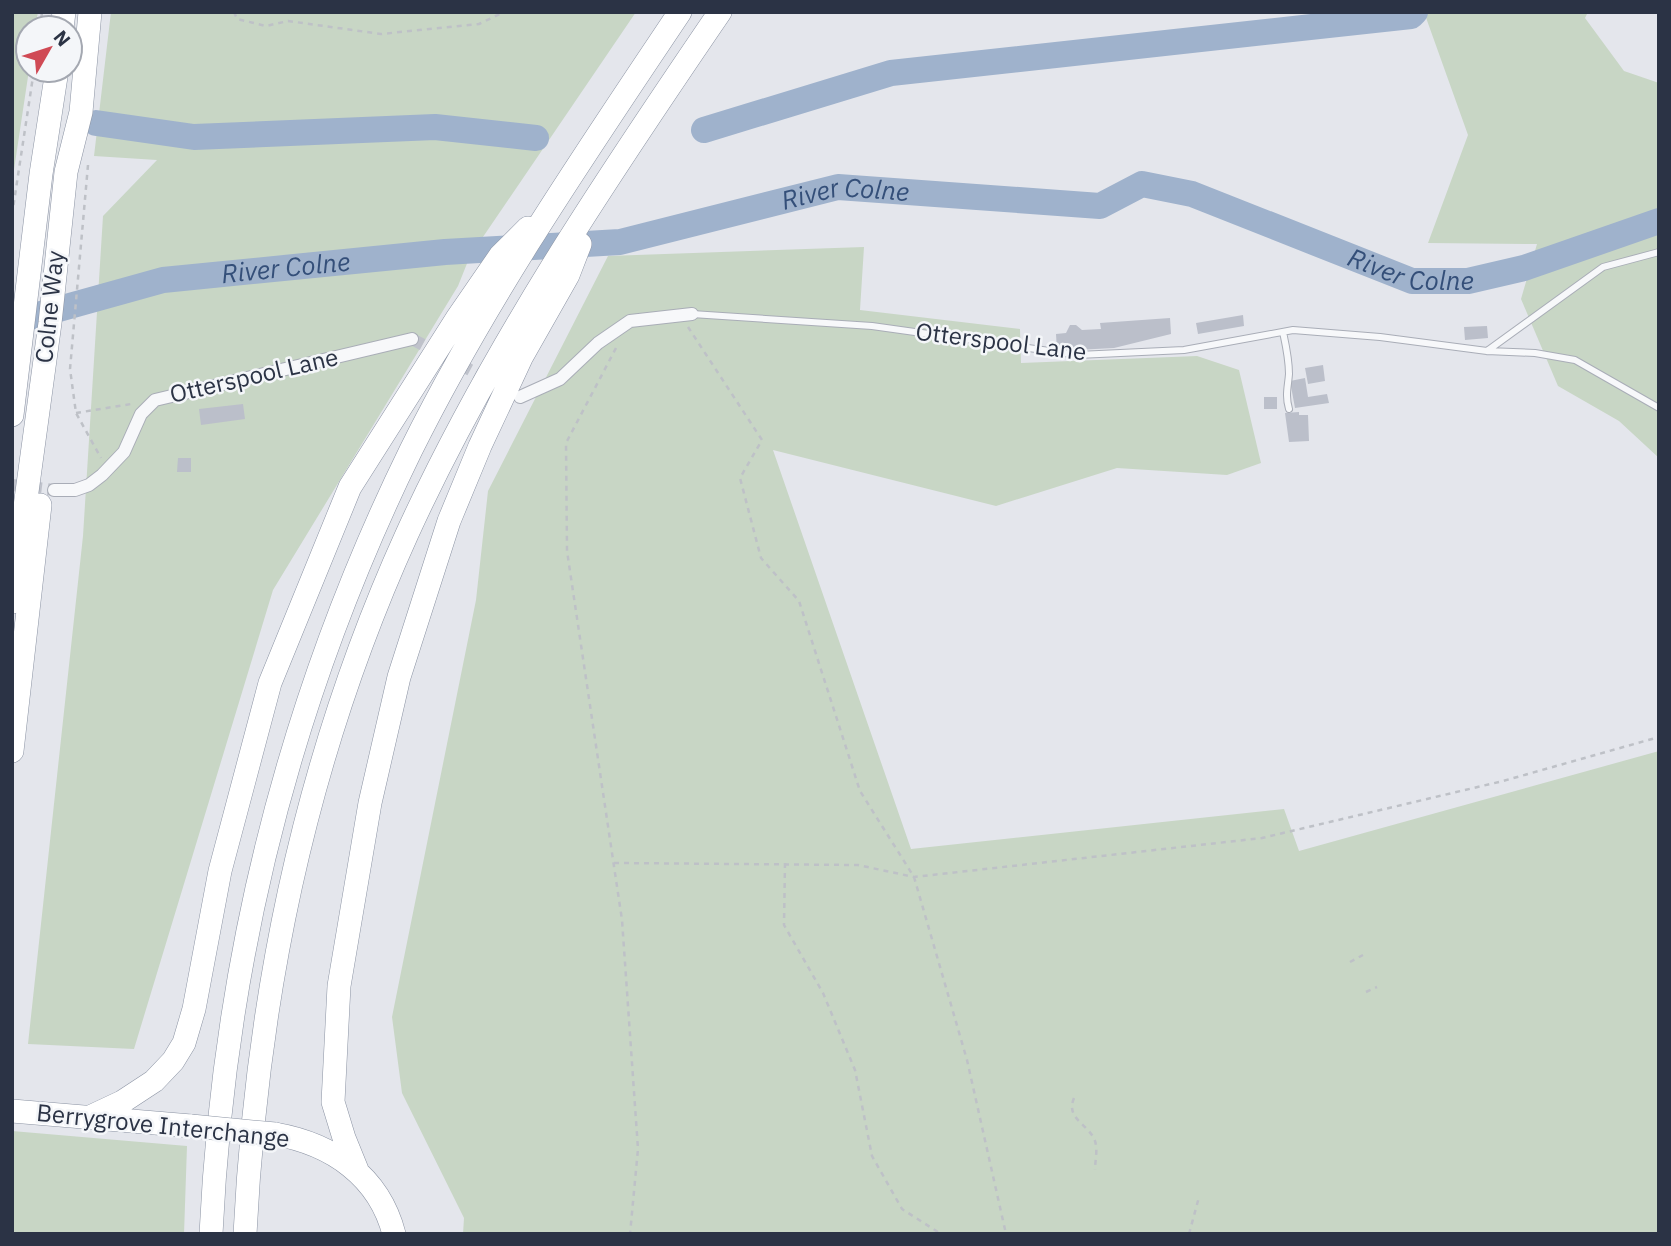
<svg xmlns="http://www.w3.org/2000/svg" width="1671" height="1246" font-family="'IBM Plex Sans',sans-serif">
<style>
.green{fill:#c8d6c5}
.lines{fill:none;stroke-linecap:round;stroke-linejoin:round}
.river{stroke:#9fb2cc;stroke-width:26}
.building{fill:#bbbfca}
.street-tunnel{stroke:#bfc2cb;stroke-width:12;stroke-dasharray:12 6;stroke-linecap:butt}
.lane-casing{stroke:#a9adb7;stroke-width:8}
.street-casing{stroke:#a9adb7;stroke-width:14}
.highway-casing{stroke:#8b93a3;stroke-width:24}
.path{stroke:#bec1c7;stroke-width:2.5;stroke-dasharray:5 5;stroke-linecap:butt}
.lane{stroke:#f7f8fa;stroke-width:6}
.street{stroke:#f7f8fa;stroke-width:12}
.highway{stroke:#fff;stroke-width:23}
.highway-bridge-casing{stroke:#8b93a3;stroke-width:24;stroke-linecap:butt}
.highway-bridge{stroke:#fff;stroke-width:23}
.labels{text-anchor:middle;stroke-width:5;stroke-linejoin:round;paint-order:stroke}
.street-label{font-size:24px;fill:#2b3345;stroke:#f4f6f9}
.water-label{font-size:26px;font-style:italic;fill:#344f79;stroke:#f4f6f9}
</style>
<rect width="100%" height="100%" fill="#e4e6ec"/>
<path class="green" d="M12,12H38L35,28H28L29,70L12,183Z
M111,12H636L470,256L458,286L273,590L134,1049L28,1044L83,536L103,216L157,160L94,156Z
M1424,12H1588L1585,18L1624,71L1659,83V458L1619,421L1558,386L1521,299L1537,244L1428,243L1468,135Z
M864,247L860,310L1020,329L1021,363L1197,356L1239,370L1261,463L1227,475L1117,468L996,506L773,450L911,849L1284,809L1299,851L1659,751V1234H463L464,1218L402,1093L392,1017L476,600L488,491L608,256Z
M12,1131L187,1146L184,1234H12Z"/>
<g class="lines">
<g class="river">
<path d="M96,123L194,137L435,127L536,138"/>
<path d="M704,130L891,73L1411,16L1415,12"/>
<path id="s1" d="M12,322L163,280L445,252L620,242L838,187L1100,206L1142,184L1192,194L1412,281H1468L1524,268L1659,221"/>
</g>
</g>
<path class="building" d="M1243,315L1244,326L1198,334L1196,323Z
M1170,318L1171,334L1114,348L1057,351L1056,334L1066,333L1070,325H1076L1082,330L1101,329L1100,323Z
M1487,326L1488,338L1465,340L1464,327Z
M1323,365L1325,381L1308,384L1305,368Z
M1305,378L1308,397L1327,394L1329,403L1295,408L1290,381Z
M1264,397H1277V409H1264Z
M243,404L245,419L201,425L199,409Z
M1299,412V415H1308L1309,441L1289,442L1285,413Z
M178,458H191V472H177Z"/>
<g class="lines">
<path class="street-tunnel" d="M412,339L489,380
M12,485L54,490"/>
<g class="lane-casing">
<path id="lane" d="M692,314L872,326L1078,355L1184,350L1293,330L1380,337L1487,351L1535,353L1575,360L1659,408
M1283,332C1286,346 1289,359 1289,374C1288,387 1285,395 1289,409
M1487,351L1603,267L1659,252"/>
</g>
<g class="street-casing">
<path id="street" d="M520,397L560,379L598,343L630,321L692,314
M54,490H75L89,485L102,475L124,452L141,414L155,400L412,339"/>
</g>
<g class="highway-casing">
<path id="highway" d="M62,28L64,12
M12,415L41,174L57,70
M12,602L50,323L66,172L81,112L90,12
M12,751L40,505
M12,1111L191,1126
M90,1117L122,1102L154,1081L173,1061L184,1043L194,1009L220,871L270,683L350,487L458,317L500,256L528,228
M275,1134C332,1144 379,1176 394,1234
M357,1170L344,1138L333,1102L339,986L370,803L399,677L449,521L480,446L522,356L568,275L580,244
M211,1234C224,959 290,697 411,450C487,297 585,154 680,12
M245,1234C257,993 307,754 407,534C491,350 606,179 720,12"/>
</g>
<path class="path" d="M234,12L237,19L266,26L288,21L381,34L479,24L504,12
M40,28L42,12
M88,165L70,369L76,413L101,458
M12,215L34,70
M688,327L762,440L740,478L761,558L799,601L860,791L914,877L967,1060L1006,1234
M616,348L566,443L567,551L622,920L638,1149L630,1234
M76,413L131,404
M614,863L858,865L914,877L1262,838L1503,781L1659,737
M785,863L784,925L823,993L855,1070L872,1156L902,1209L941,1234
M1350,962L1363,955
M1366,992L1377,987
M1074,1098C1065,1119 1089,1124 1095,1141C1098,1150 1095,1161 1095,1170
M1189,1234L1199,1197"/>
<use href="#lane" class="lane"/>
<use href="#street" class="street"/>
<use href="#highway" class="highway"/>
<g class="highway-bridge-casing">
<path id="highway-bridge" d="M191,1126L275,1134"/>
</g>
<use href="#highway-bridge" class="highway-bridge"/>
</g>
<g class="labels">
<g class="street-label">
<text transform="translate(50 307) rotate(-84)" y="8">Colne Way</text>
<text transform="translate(1001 342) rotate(7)" y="8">Otterspool Lane</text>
<text transform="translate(254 376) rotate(-13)" y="8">Otterspool Lane</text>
<text transform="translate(163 1126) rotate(6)" y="8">Berrygrove Interchange</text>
</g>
<g class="water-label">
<text dy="9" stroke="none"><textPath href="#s1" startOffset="847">River Colne</textPath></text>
<text dy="9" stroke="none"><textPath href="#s1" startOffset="1435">River Colne</textPath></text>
<text dy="9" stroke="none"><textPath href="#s1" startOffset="280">River Colne</textPath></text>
</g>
</g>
<rect width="1671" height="1246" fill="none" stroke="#2b3345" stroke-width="28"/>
<g transform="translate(49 49) rotate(51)"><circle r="33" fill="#f4f6f9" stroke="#a4a8b1" stroke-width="2"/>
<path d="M0-5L12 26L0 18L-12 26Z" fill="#d04a55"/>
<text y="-10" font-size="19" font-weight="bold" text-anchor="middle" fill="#2b3345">N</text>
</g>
</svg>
